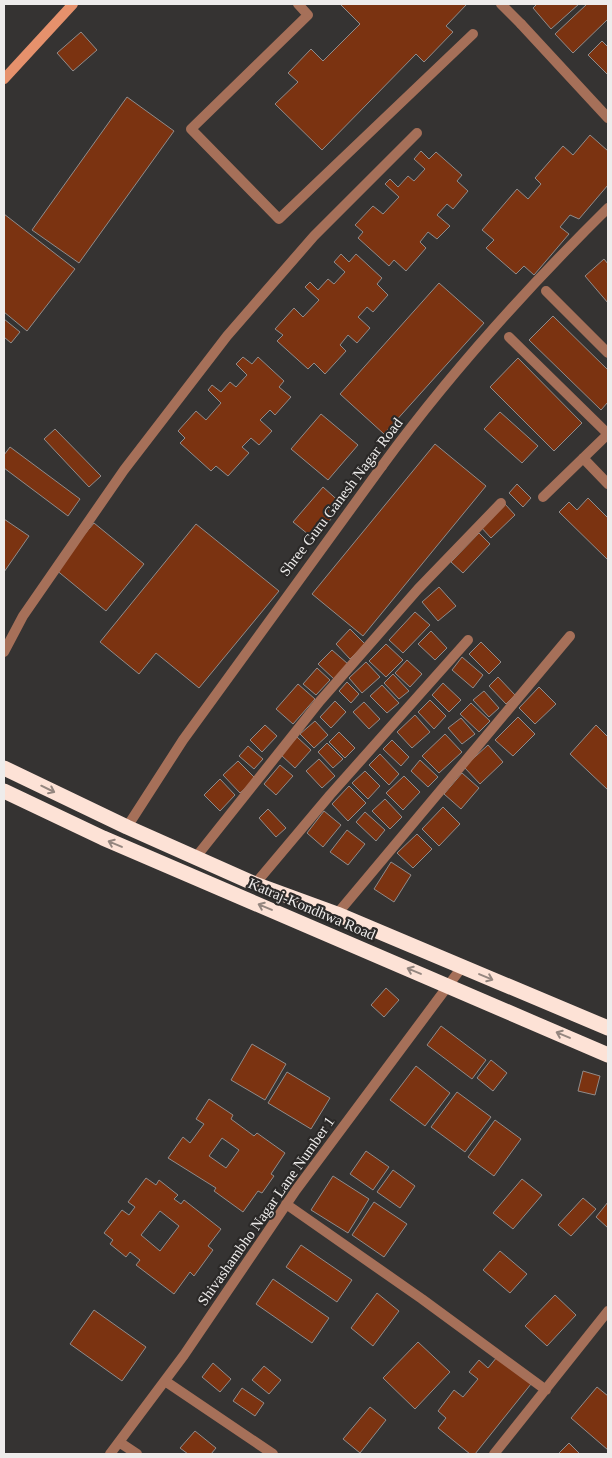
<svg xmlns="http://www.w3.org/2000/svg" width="612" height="1458" font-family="'Times New Roman',serif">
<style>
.building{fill:#7b3311;stroke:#908c8b;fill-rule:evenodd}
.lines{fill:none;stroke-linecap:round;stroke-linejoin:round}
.lane{stroke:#a67059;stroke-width:10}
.street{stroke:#a67059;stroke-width:10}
.secondary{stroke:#e6916c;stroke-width:10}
.highway{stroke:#fde2d6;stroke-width:15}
.oneway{stroke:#94867f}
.labels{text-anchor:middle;stroke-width:4.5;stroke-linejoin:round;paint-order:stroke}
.street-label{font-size:15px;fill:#eeeceb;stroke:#2b2928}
</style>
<rect width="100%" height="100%" fill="#353332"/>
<path class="building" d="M340,4H467L446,26L453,32L424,62L416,54L322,150L275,104L298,82L288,73L311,49L323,61L360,24Z
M537,4H579L551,29L533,8Z
M587,4H608V19L573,53L555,34Z
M81,32L97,50L73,71L57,53Z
M602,41L608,47V75L588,55Z
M127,97L174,131L79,263L32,230Z
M590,135L608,151V185L579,219L570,215L560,227L569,234L534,275L524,266L516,274L486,248L494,240L482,230L517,189L528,199L541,184L535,178L563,146L573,155Z
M421,151L429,159L436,152L462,175L457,181L468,191L453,209L447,204L437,215L450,226L437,239L428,232L420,242L426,248L406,271L394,260L389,266L358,238L363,232L355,225L373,206L383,214L399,197L385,184L390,179L398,187L408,176L414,181L425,169L414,159Z
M4,214L75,269L27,331L4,312Z
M341,254L349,262L356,254L382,278L377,284L388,295L373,312L367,307L358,317L370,328L357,343L348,335L340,345L346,351L325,374L314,363L308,369L277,341L283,335L275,329L294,308L303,317L319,300L305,287L310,282L318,290L328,279L334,284L345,272L334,262Z
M604,259L608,264V303L585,276Z
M439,283L484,323L384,434L340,394Z
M553,316L608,370V402L601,410L529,340Z
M4,319L20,332L11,343L4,337Z
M243,357L252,364L258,357L284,381L279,387L291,397L275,415L270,410L260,420L272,431L259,445L251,438L242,447L249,453L228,476L216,466L211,471L180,443L185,438L178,431L196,411L206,420L221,403L208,390L212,385L221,392L230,382L236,387L247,375L236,364Z
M518,358L582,423L554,451L490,387Z
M500,412L538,446L522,463L484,429Z
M321,414L358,445L328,480L291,449Z
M55,429L101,476L89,487L44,439Z
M435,444L486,486L363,636L312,594Z
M10,447L80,499L68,516L4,468V455Z
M517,484L531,498L523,507L509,493Z
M323,487L343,505L314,539L293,522Z
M588,498L608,518V560L559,512L569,502L577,510Z
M505,504L515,515L491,538L480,526Z
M4,519L29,536L4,572Z
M94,523L144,564L106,611L55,569Z
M196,524L279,591L199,688L156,653L139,674L100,642Z
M479,533L490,544L463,573L451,562Z
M439,587L456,606L438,621L422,602Z
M415,612L430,625L403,653L389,640Z
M350,629L365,644L350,659L336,644Z
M431,631L447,648L435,660L418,644Z
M481,642L501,662L489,674L469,654Z
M386,644L403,660L386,677L369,661Z
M332,650L348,664L334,679L318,664Z
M462,657L483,675L473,688L452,670Z
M407,660L422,674L410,687L395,673Z
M366,662L380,677L362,693L349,678Z
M317,668L330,680L316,695L303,684Z
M393,674L409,691L399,699L384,683Z
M498,677L515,695L506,704L489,686Z
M347,682L359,694L351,703L339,691Z
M443,683L461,700L449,712L432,695Z
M298,684L315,699L293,724L276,709Z
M382,685L399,703L387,713L370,696Z
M539,687L556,704L535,724L519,708Z
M484,691L499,708L489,717L473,700Z
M430,700L446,716L434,729L418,712Z
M335,701L346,712L331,728L320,717Z
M364,702L380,719L369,729L353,712Z
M471,703L490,721L479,732L460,714Z
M415,715L430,732L412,748L397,732Z
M518,717L535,734L513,756L495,740Z
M461,718L475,734L462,744L448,728Z
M315,721L328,735L314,748L300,734Z
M265,725L277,736L262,752L250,740Z
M596,725L608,737V790L570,754Z
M339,732L355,748L345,758L329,742Z
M445,734L462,752L439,773L422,756Z
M297,737L311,750L295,768L281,755Z
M392,740L409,757L401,766L383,749Z
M327,743L343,759L333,768L318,752Z
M488,745L503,762L480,784L464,767Z
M248,746L263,759L254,769L239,756Z
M380,754L399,774L389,785L369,765Z
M319,759L335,776L322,788L306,771Z
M420,760L438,777L428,787L411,771Z
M238,761L256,779L240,793L223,775Z
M280,765L293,776L276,795L264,784Z
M365,771L380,786L368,799L352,783Z
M462,773L479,788L461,809L444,794Z
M404,776L420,792L403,810L386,793Z
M220,779L235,795L220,811L204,795Z
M349,786L366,803L348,821L332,804Z
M385,799L402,817L390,829L372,811Z
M443,807L460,824L439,846L422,829Z
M268,809L286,828L276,837L259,818Z
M324,811L341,825L323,847L307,833Z
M365,812L385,830L376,841L356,822Z
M347,830L365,844L348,865L330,852Z
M417,834L432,849L413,868L397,853Z
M391,862L411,875L394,902L374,889Z
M386,988L399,1000L384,1017L371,1005Z
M441,1026L486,1060L472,1079L427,1045Z
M252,1044L286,1064L265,1100L231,1080Z
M491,1060L507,1073L493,1091L477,1078Z
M416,1066L450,1093L425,1126L390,1100Z
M583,1071L600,1076L595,1095L578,1091Z
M287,1072L330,1098L311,1129L268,1103Z
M457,1092L491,1117L465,1152L431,1127Z
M209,1099L233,1115L231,1119L254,1136L257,1133L285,1153L271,1174L274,1176L262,1193L258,1191L243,1212L214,1191L216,1188L168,1158L183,1137L190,1143L204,1124L196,1119ZM222,1138L239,1150L226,1168L209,1156Z
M495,1120L521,1139L494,1176L468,1157Z
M366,1151L389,1167L373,1190L350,1174Z
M393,1170L415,1186L400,1208L377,1192Z
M333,1176L369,1199L348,1233L311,1210Z
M146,1178L156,1185L159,1180L178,1195L174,1199L181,1204L184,1200L221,1229L208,1246L213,1250L194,1276L190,1272L174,1294L136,1265L140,1260L130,1252L126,1257L110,1244L113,1240L104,1233L122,1210L129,1215L135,1207L128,1202ZM160,1211L179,1226L160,1251L141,1235Z
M522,1179L542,1195L513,1229L493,1213Z
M583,1198L596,1209L571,1236L558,1225Z
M374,1202L407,1224L384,1257L352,1235Z
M608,1202V1228L596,1217Z
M301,1245L352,1280L337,1302L286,1267Z
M500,1251L527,1274L510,1293L483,1270Z
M273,1279L329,1318L312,1343L256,1304Z
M377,1293L399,1311L373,1346L351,1328Z
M555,1295L576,1315L547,1346L525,1326Z
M94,1310L146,1347L122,1381L70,1344Z
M418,1342L450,1372L415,1409L383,1378Z
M497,1357L531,1384L475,1454H470L438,1428L446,1418L438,1411L454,1390L463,1397L478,1379L469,1372L479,1360L488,1368Z
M213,1363L231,1379L220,1392L202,1377Z
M264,1366L281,1380L269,1394L252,1380Z
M597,1387L608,1396V1450L571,1418Z
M242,1388L264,1403L255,1416L233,1401Z
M370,1407L386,1420L360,1453L343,1439Z
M195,1431L216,1448L211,1454H188L180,1448Z
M569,1443L580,1454H558Z"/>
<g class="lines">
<path class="lane" d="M298,4L308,15L191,129L279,219L473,34
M521,24L608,118
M546,291L608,353
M509,337L608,434
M382,466C450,373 527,288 608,208"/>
<path class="street" d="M501,4L521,24
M583,458L608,484
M543,497L608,434
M4,652L23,616L124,470L227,336L314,236L417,133
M127,827L183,740L382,466
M196,857L320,701L418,589L501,503
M255,884L330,795L468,640
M337,914L570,636
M286,1204L422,1299L546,1390
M165,1381L273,1454
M119,1442L137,1454
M110,1454L184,1355L296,1190L462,967
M494,1454L608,1311"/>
<path class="secondary" d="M4,79L73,4"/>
<path class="highway" d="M4,768L127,827L255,884L337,914L608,1028
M4,791L103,838L608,1055"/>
</g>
<defs><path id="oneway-shaft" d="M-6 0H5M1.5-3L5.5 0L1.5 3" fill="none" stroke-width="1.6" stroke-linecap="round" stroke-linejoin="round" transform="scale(1.25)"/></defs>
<g class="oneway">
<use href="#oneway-shaft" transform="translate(48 789) rotate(26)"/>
<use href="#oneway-shaft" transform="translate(115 844) rotate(-157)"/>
<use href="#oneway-shaft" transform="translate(265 907) rotate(-157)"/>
<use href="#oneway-shaft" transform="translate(414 971) rotate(-157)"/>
<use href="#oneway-shaft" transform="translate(486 977) rotate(23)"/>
<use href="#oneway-shaft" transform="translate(563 1035) rotate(-157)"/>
</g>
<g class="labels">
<g class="street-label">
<text transform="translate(341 497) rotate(-53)" y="5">Shree Guru Ganesh Nagar Road</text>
<text transform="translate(312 909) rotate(23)" y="5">Katraj-Kondhwa Road</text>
<text transform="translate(266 1211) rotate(-55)" y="5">Shivashambho Nagar Lane Number 1</text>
</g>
</g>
<rect width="612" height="1458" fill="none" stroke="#eeeceb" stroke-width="10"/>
</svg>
